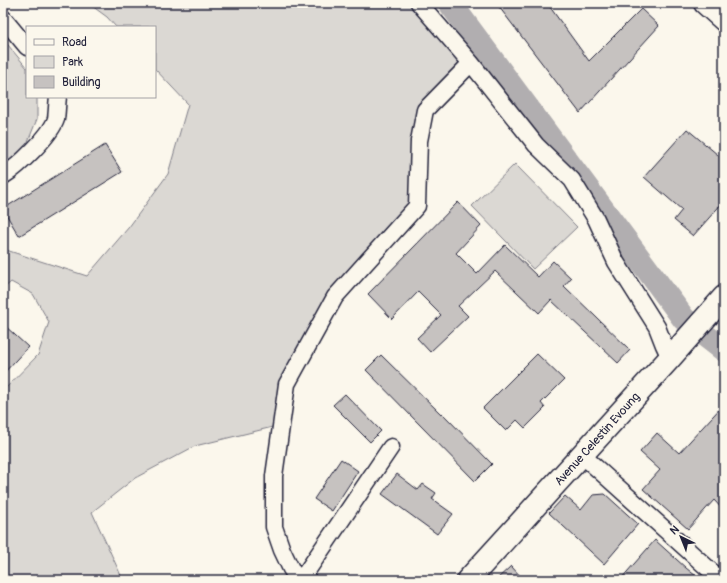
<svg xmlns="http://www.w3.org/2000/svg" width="727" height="583" font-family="Pangolin,sans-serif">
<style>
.green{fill:#dbd8d3;stroke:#7e7d87}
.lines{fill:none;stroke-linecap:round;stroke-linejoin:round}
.river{stroke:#b1aeb0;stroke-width:24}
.building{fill:#c6c2c0;stroke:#22223b}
.street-casing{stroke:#22223b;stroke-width:19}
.secondary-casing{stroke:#22223b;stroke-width:25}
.street{stroke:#fbf7ec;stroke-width:16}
.secondary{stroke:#fbf7ec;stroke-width:22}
.labels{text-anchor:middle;stroke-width:3.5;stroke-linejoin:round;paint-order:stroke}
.street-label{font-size:12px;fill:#22223b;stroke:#fbf7ec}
</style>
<rect width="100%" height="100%" fill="#fbf7ec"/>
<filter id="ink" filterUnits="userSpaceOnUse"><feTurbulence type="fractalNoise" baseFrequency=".025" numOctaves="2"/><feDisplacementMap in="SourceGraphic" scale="8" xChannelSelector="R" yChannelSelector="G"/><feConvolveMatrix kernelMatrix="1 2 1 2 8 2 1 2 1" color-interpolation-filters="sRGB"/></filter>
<g filter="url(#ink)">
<path class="green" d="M88,3H419L471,63L425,110L417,206L335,297L287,384L281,425L195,446L135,478L92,512L123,580H3V391L38,355L49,322L33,294L11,282L3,289V249L87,276L129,227L168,174L188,104L155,69V27H116L107,17Z
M3,39L27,68V97H37V119L27,144L3,168Z
M515,164L577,227L533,269L472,206Z"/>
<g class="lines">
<path class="river" d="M450,3L684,319L724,350"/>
</g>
<path class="building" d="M496,3H547L589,61L641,9L659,26L580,113Z
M687,129L724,160V201L693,236L674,220L682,210L644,177Z
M105,145L122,172L19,236L3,209Z
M458,202L481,226L456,253L477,274L505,245L538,277L553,261L571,278L564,286L630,350L618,363L551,300L539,313L495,271L458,306L468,316L430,352L417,338L441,315L418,292L392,319L368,294Z
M3,324L28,347L3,374Z
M537,354L564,380L541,403L545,408L525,428L517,420L506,431L483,408Z
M381,355L441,414L442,413L492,464L475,481L366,370Z
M345,394L381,431L370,442L333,405Z
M724,404V511L714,500L688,529L643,489L660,470L640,452L657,433L679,453Z
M341,459L358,471L332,511L314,499Z
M397,474L418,490L423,484L436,493L432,499L453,514L437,534L382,494Z
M605,494L638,524L604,564L549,513L565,496L581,510L593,495Z
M655,540L686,568L701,580H620Z
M511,566L524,580H496Z"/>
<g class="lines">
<g class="street-casing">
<path id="street" d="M419,3L471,63L536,145L572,180L596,219L616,262L657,327L664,345L670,358
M3,18L27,47
M3,176C18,167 51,135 56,119C57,112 57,104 58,97
M582,455L721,580
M298,580L291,569L282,550L274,527V476L287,384L335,297L417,206L419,141L425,110L471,63
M301,580L391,447"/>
</g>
<g class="secondary-casing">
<path id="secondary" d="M705,3L724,20
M468,580L670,358L724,297"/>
</g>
<use href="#street" class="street"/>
<use href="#secondary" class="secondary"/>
</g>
</g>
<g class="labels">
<g class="street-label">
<text transform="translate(597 439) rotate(-48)" y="4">Avenue Celestin Evoung</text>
</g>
</g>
<rect width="727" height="583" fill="none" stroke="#fbf7ec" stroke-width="16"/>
<rect x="8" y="8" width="711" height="567" fill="none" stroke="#22223b" stroke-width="1.5" filter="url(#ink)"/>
<rect x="26" y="26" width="130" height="72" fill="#fbf7ec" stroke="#a4a2a5"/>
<rect x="34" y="39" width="20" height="6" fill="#fbf7ec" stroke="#a4a2a5"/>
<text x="62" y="46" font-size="12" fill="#22223b">Road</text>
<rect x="34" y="56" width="20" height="12" fill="#dbd8d3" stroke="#a4a2a5"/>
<text x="62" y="66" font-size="12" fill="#22223b">Park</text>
<rect x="34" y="76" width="20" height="12" fill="#c6c2c0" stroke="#a4a2a5"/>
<text x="62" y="86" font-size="12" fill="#22223b">Building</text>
<g transform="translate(681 537) rotate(317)" stroke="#fbf7ec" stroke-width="3" paint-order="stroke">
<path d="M0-3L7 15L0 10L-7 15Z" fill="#22223b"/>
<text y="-6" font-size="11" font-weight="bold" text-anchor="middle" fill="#22223b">N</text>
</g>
</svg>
